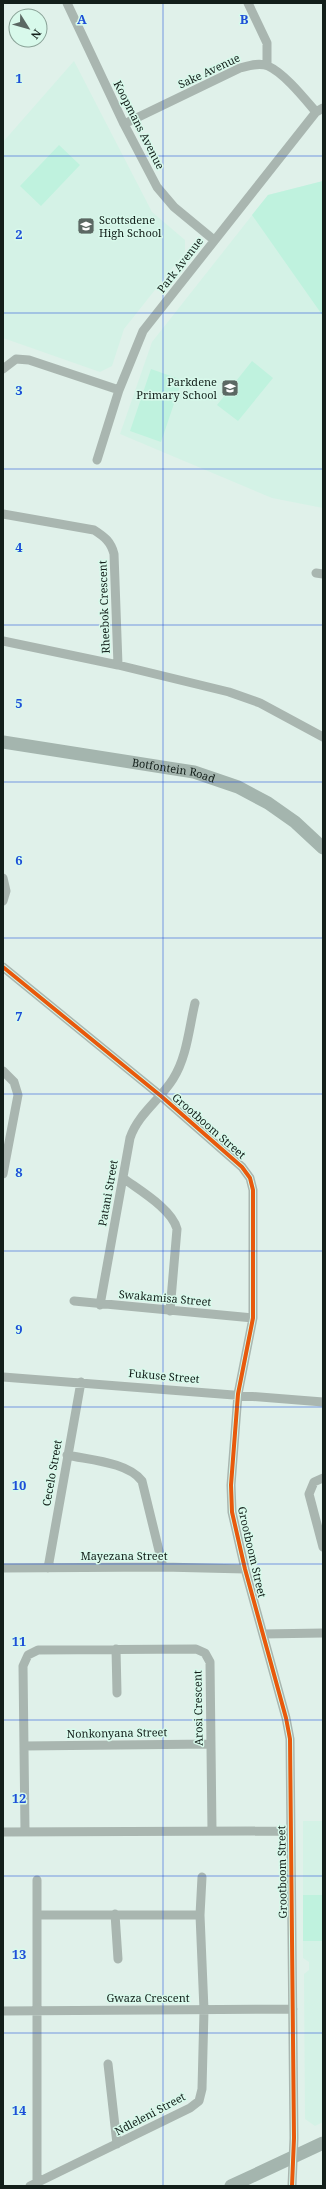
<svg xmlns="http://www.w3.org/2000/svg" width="326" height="2189" font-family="'Noto Serif',serif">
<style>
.built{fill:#d4f2e6}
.green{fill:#bff2de}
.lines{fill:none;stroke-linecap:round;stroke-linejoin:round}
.street{stroke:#a9b6b0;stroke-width:9}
.secondary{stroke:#a4b5ae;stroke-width:13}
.cycleway-casing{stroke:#d8f9eb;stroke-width:6}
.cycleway{stroke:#e8590c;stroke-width:4}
.grid{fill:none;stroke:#1d4ed8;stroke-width:1;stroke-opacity:0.55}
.labels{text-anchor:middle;stroke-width:3;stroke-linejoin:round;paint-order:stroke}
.street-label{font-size:11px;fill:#131f1a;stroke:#d8f9eb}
.poi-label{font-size:11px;fill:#131f1a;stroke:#d8f9eb;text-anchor:start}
.grid-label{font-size:13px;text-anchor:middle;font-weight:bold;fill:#1d4ed8;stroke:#d8f9eb;stroke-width:3;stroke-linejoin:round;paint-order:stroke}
</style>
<rect width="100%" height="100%" fill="#e0f1ea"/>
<path class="built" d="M74,61L152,212L185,240V252L124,329L112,366L100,372L3,338V142Z
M323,181V508L272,498L120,434L152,342L268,195Z
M303,1821H323V2122L315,2126L305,2119L304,1974L309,1970V1962L303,1958Z"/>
<path class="green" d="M59,145L80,165L41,206L20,186Z
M323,181V316L252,215L268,195Z
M252,361L273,378L238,421L217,405Z
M151,369L182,380L161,442L130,431Z
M303,1895H323V1941H303Z"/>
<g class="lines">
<path class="street" d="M67,3L124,124L157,187L174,207L214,240
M248,3L267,43V65
M124,124L240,68C248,66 259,62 268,66C284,73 304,98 316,112
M3,369L16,359L29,360L119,390
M97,460L119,390L143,331L316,112L323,108
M3,514L94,530C105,537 111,542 114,554L118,665
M316,573L323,574
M3,641L118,665L229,692L260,703L323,737
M3,878L6,891L3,901
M3,967L161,1096L242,1167L250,1178L253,1190V1318L238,1394L231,1485L232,1512L245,1569L286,1718L290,1739L294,2138L292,2186
M3,1071L14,1082L18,1095L3,1174
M123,1178C139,1190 172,1209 177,1229L170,1311
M74,1301L253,1318
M100,1305L130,1138C138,1114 160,1100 173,1079C187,1057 189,1028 195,1003
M3,1377L323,1402
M67,1455C89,1460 128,1462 142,1481L163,1567
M323,1478L314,1482L309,1494L323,1547
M3,1568L163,1567L245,1569
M48,1568L81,1382
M263,1634L323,1633
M116,1649L117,1693
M24,1746L211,1744
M25,1831L23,1666L28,1655L38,1650L196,1649L205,1653L210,1662L212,1830
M3,1832L290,1831
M37,1880V2183
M115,1914L118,1959
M200,1915L202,1877
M3,2011L293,2009
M108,2064L117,2144
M30,2186L190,2108L199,2101L202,2089L204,2010L200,1915H37"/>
<g class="secondary">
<path id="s1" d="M3,742L194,772L238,787L268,803L295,822L323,848"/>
<path d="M231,2186L323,2143"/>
</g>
<g class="cycleway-casing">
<path id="cycleway" d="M3,967L161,1096L242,1167L250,1178L253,1190V1318L238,1394L231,1485L232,1512L245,1569L286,1718L290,1739L294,2138L292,2186"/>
</g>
<use href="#cycleway" class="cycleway"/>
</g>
<path class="grid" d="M163,3V2186M3,156H323M3,313H323M3,469H323M3,625H323M3,782H323M3,938H323M3,1094H323M3,1251H323M3,1407H323M3,1564H323M3,1720H323M3,1876H323M3,2033H323"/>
<defs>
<g id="school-square" transform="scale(0.9)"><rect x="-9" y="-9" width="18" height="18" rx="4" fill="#5b6863" stroke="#d8f9eb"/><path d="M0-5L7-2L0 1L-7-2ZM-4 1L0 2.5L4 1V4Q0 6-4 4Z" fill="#fff"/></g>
</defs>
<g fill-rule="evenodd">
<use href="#school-square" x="86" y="226"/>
<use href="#school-square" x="230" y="388"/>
</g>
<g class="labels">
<g class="street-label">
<text transform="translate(209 71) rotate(-25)" y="4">Sake Avenue</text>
<text transform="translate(139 125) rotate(63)" y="4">Koopmans Avenue</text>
<text transform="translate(180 265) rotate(-52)" y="4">Park Avenue</text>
<text transform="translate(104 607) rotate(-92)" y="4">Rheebok Crescent</text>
<text dy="4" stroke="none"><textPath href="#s1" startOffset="173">Botfontein Road</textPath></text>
<text transform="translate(209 1126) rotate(41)" y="4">Grootboom Street</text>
<text transform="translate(108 1193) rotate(-80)" y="4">Patani Street</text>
<text transform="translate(165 1298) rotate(5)" y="4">Swakamisa Street</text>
<text transform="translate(164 1376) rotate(5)" y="4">Fukuse Street</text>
<text transform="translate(52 1473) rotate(-80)" y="4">Cecelo Street</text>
<text transform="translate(252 1552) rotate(77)" y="4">Grootboom Street</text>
<text x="124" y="1560">Mayezana Street</text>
<text transform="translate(198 1708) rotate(-91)" y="4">Arosi Crescent</text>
<text transform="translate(117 1733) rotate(-1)" y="4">Nonkonyana Street</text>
<text transform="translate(282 1872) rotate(-91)" y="4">Grootboom Street</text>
<text x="148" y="2002">Gwaza Crescent</text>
<text transform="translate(150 2114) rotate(-28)" y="4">Ndleleni Street</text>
</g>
<g class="poi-label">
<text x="99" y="224">Scottsdene<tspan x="99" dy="13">High School</tspan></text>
<text x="217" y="386" text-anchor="end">Parkdene<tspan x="217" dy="13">Primary School</tspan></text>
</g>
</g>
<g class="grid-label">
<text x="82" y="24">A</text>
<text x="244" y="24">B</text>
<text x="19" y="83">1</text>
<text x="19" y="239">2</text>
<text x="19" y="395">3</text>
<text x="19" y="552">4</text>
<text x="19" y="708">5</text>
<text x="19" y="865">6</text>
<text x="19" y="1021">7</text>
<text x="19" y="1177">8</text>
<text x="19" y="1334">9</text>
<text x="19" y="1490">10</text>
<text x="19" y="1646">11</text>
<text x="19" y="1803">12</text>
<text x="19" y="1959">13</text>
<text x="19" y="2115">14</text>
</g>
<rect width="326" height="2189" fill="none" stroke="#131f1a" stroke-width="8"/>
<g transform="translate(28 28) rotate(127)"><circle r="19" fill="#d8f9eb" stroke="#89a297"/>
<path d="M0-3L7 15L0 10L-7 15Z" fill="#5b6863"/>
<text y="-6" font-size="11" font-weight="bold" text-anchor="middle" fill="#131f1a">N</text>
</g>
</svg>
